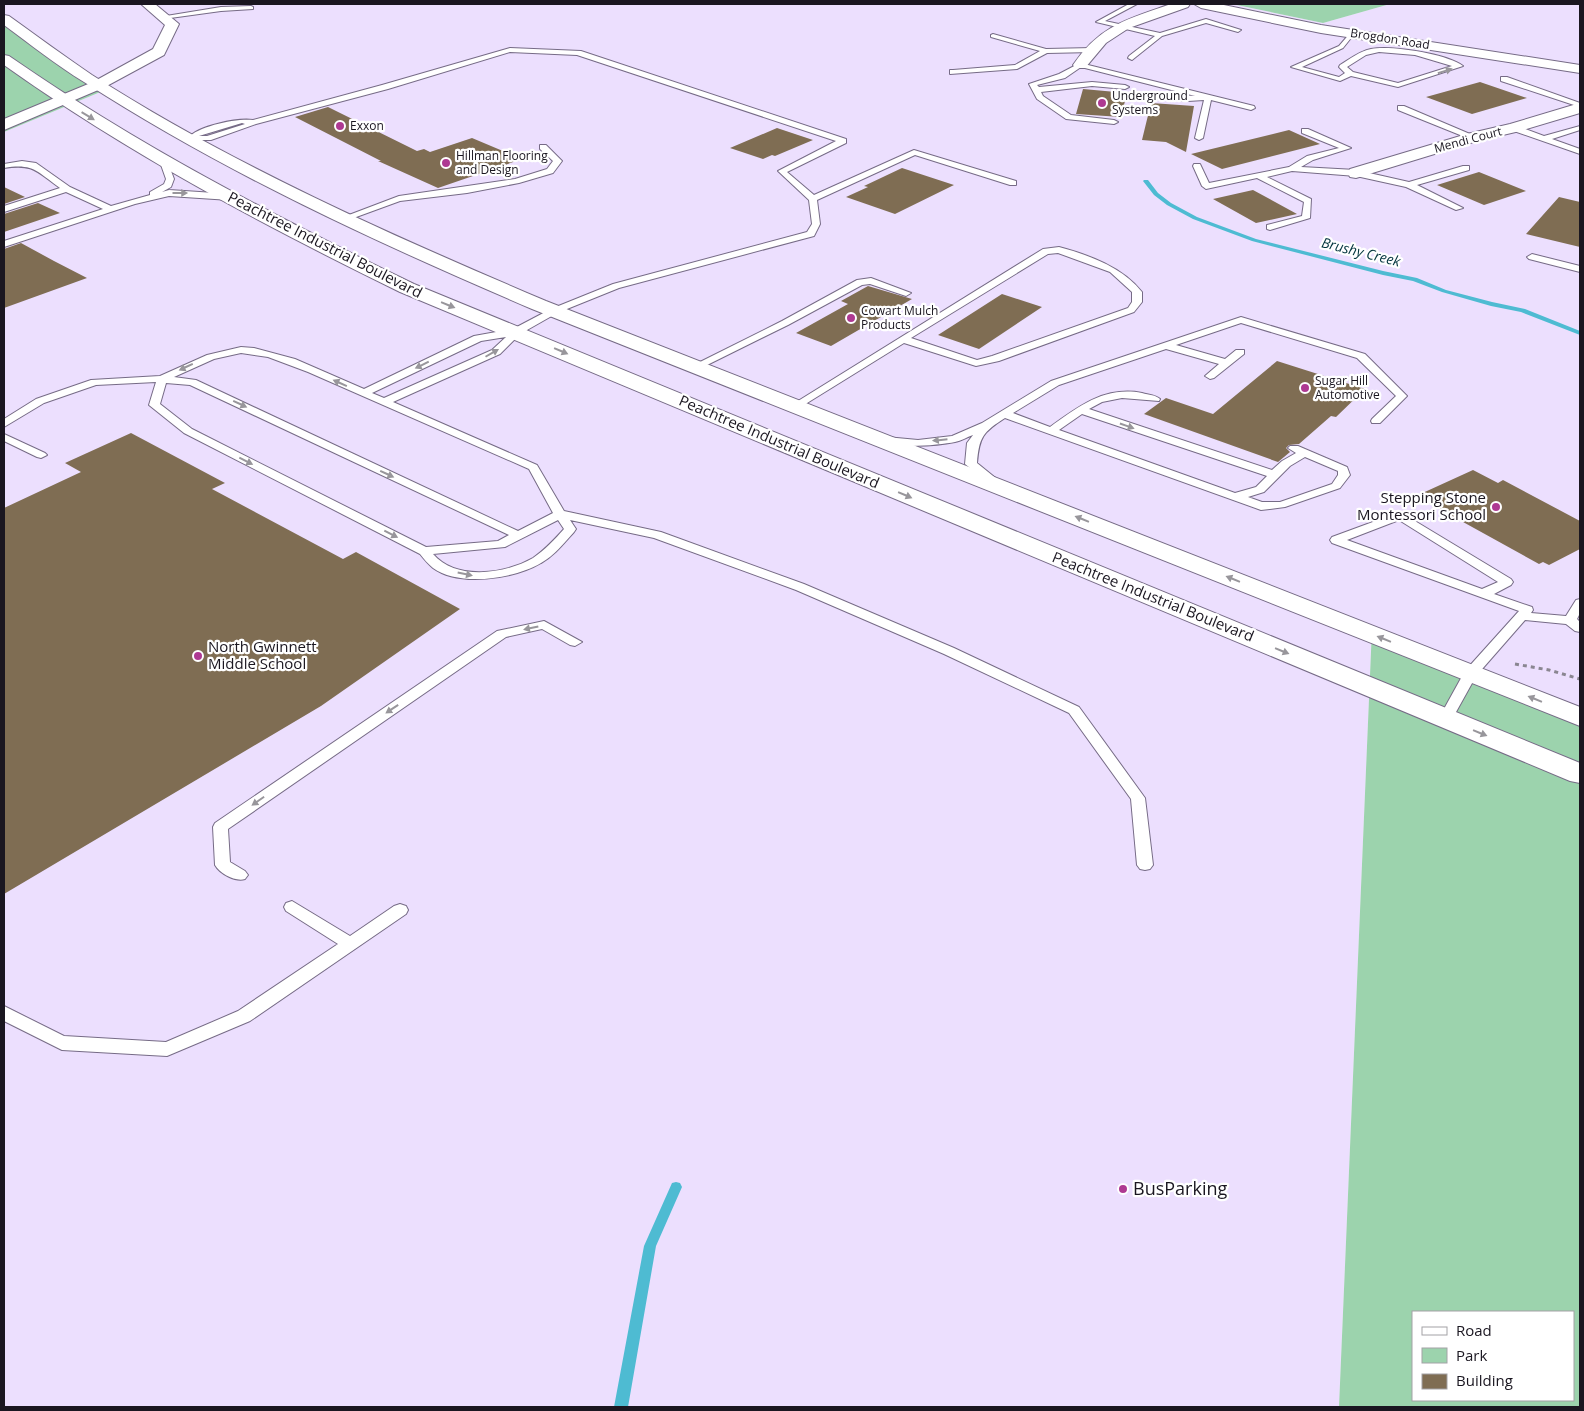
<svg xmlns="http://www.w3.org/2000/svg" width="1584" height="1411" font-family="'Open Sans',sans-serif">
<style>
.built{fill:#ecdffe}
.green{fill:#9cd3ad;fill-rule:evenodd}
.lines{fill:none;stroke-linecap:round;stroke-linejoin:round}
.stream{fill:#4ebbd2;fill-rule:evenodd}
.building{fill:#7f6d53}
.service-casing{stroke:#766b86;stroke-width:2}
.minor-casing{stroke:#766b86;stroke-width:2}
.tertiary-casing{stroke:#766b86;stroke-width:2}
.trunk-casing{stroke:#766b86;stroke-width:2}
.path{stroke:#8a8691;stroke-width:3;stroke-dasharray:4 4;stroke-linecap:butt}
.service{fill:#fff;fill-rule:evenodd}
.minor{fill:#fff;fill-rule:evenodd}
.tertiary{fill:#fff;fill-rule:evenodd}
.trunk{fill:#fff;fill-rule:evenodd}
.oneway{fill:#98969b}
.poi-dot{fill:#ae3992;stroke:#fff;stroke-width:2}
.labels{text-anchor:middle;stroke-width:4.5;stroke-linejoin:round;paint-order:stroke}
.far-street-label{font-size:12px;fill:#1a1620;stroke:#fff}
.far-poi-label{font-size:12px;fill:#1a1620;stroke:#fff;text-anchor:start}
.far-water-label{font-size:14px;font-style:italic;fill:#00333c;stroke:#fff}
.street-label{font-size:15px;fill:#1a1620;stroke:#fff}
.poi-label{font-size:15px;fill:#1a1620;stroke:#fff;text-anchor:end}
.near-poi-label{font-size:18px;fill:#1a1620;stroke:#fff;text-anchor:start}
</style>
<rect width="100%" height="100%" fill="#f5f0fd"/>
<path class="built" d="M4,4H1232L1323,23L1390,4H1580V711L1372,628L1339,1407H4V132L110,88L4,17Z"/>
<path class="green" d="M1232,4H1390L1323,23Z
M4,17L98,81L110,88L4,132Z
M1372,628L1580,711V1407H1339ZM1413,1312H1573V1400H1413Z"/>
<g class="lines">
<path class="stream" d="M1144,180H1148L1158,193L1171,203L1197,217L1256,239L1383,271L1417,278L1446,290L1492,302L1525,309L1580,331V335L1521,312L1491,306L1442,292L1413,281L1383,275L1252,241L1193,219L1167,205L1154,195L1143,181Z
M676,1182L680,1183L682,1187L656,1246L628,1407H614L644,1246L672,1183Z"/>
</g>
<path class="building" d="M1480,82L1527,98L1472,114L1426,97Z
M1083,89L1127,93L1121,117L1076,114Z
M1151,103L1194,106L1186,152L1166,142L1142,140Z
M328,107L417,151L424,149L430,152L472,138L522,159L438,188L378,161H381L295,117Z
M777,128L813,140L775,156L772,155L763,159L730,148Z
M1289,130L1320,144L1222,169L1191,154Z
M902,168L954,185L895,214L846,197L868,187L864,186Z
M1479,172L1526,191L1484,205L1437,185Z
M4,187L25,197L4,204Z
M1253,190L1297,214L1256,223L1213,199Z
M1559,197L1580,202V247L1526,234Z
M38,203L60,213L4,232V214Z
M21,243L54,261L87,278L4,308V249Z
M868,286L912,299L831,346L796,333L848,304L841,301Z
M1002,294L1042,307L979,349L938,335Z
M1277,361L1365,389L1336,417L1331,416L1299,444L1289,445L1286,448L1290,452L1278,462L1144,414L1166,398L1213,414Z
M131,433L225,483L212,489L343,559L356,552L460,609L321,706L4,894V508L81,472L65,463Z
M1473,470L1498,483L1503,480L1580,521V549L1549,565L1543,562L1539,564L1416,496Z"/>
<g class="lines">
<g class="service-casing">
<path id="service" d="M1129,4H1137L1105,21L1160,33L1206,19L1241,30L1238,32L1206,23L1162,36L1132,60L1128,58L1129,56L1155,36L1096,22Z
M251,6L253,7V9L221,11L163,19L160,17L221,7Z
M1352,31L1355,33L1343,48L1302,67L1339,77L1345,73L1339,67L1340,65C1350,59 1360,51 1371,49C1391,45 1447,54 1463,66L1398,87L1351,76L1340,81L1291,67L1339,46ZM1379,52L1415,55L1452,66L1398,83L1353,72L1347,67L1366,55Z
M993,34L1046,49L1093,48L1097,50L1093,52L1047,53L1017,69L950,74V70H953L1015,65L1040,51L991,37V35Z
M510,48L581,51L846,139V143L787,172L814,195L914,150L1016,181V185H1010L915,155L817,200L820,224L814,236L619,288L557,313L520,334L500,354L393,402L537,465L564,511L661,532L804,584L954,648L1079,707L1145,798L1153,865L1150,869L1145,870L1140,869L1137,865L1131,799L1069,713L944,654L796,590L654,538L570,520L576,529L574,532C564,543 554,556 541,563C514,579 459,587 433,568C428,564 424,559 420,554L184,433L149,405L156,382L96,385L44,403L4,427V419L36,399L91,380L160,376L207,355L241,347L254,348L295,359L364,389L474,336L513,329L551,309L613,284L807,232L812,224L809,200L778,171L836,141L577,55L510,52L388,89L256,124L211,140H192L188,138C198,126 237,118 253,120L382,85ZM242,123L245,124L207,136H199ZM506,337L492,350L384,398L372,393L481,341ZM241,353L268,357L308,372L529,469L553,513L518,531L196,380L174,377L214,359ZM166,383L190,385L509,535L498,541L426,547L192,429L160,404ZM558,520L564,529C555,539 545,550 533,558C505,574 456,581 433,554L505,547Z
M1080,63L1254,106L1255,108L1251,110L1211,100L1203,138L1199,140L1195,138L1204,100L1188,101L1141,97V93H1144L1195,96L1081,67L1065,78L1037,85L1039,87L1092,82L1125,85L1129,87L1125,89L1092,86L1041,92L1043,96L1071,115L1114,120L1118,122L1114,124L1066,119L1037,99L1029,84L1059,74Z
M1501,77H1507L1580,103V107L1501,81Z
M1398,106H1404L1477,137L1470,139L1398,110Z
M1511,126H1517L1544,136L1580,126V130L1552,139L1580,149V154L1511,130Z
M1302,129H1308L1351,148L1313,160L1301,167L1356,170L1409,182L1463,166H1469V170L1417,185L1463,208L1456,210L1406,187L1356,176L1292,171L1267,177L1311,199L1310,218L1270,230L1267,229V225L1302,216L1304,202L1257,178L1206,189L1202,186L1193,166L1194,164H1200L1209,183L1289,167L1307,156L1339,148L1302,133Z
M540,145H546L562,161L553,173L519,183L467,193L400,201L348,220L341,218L399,196L515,179L547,169L553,161L540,149Z
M161,160H167L174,179L171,187L162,192L169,190L230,194L234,197L230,200L169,196L135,204L4,247V241L103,209L66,192L4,212V206L60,188C37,172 34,163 4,168V164L22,161L36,163L70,187L111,206L150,195V192L164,184L166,179L160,162Z
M1059,247C1089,255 1122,267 1142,292V302L1134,312L999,361L976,366L904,343L799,408L795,409L790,406L1043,249ZM1058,253L1110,272L1132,292V302L1128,308L992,356L977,360L911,338L1048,254Z
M1532,254L1580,266V272L1529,259L1527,257Z
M871,278L911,293L906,296L870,284L862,285L788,325L699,369L695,370L690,367L782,321L857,280Z
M1241,317L1365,354L1407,396L1380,423H1372L1371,421L1372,419L1396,396L1357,358L1241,323L1176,345L1225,359L1236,350H1244V354L1214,378L1210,379L1205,376L1219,364L1166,349L1059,385L1013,413L1050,427C1079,406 1105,386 1142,393C1149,395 1156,395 1160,399L1159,401L1122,398L1102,402L1089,409L1272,470L1282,461L1296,453L1288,448L1290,446H1298L1347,467L1350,475L1340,488L1285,507L1261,510L1005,418C983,432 979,437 977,463L998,480L1000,482L994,485L990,484L965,464L967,443L973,435C967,437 961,441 955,442C940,445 891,450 880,440L886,437L918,440L952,436L982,423L1051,381ZM1082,414L1267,476L1256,487L1235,493L1059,430ZM1305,457L1338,471V475L1332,484L1280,502H1262L1248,497L1264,492L1290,466Z
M4,434L45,453L47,455L41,458L37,457L4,441Z
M1400,512L1511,579L1513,582L1511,585L1494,594L1532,607L1533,610L1531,613L1566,616L1576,600L1580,599V613L1577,619L1580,622V632L1575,631L1566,624L1525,620L1476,676L1451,721H1441L1439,718L1465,671L1519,611L1332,543L1330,540L1332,537ZM1399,520L1498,582L1482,589L1347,540Z
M544,621L582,642L575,646L570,645L542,629L506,637L228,829L230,862L245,871L248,875L245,879C236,882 220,874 215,865L213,827L215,823L497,631Z
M292,901L350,936L394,906L400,904L406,906L408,910L406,914L250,1021L167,1056L62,1050L4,1021V1006L64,1036L166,1042L238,1011L338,944L286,911L284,907L286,903Z"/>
</g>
<g class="minor-casing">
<path id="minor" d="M1171,4H1190L1188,7L1129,28L1106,43L1085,68H1075L1073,65C1100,25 1128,19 1171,4Z
M1194,4H1219L1321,25L1580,65V73L1321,33L1201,8Z
M1580,103V113L1520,131L1477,141L1356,178L1350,177L1348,173L1350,169L1467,134L1510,124Z"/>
</g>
<g class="tertiary-casing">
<path id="tertiary" d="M141,4H155L179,24L164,55L103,88L4,130V119L93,82L153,49L165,25Z"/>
</g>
<g class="trunk-casing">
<path id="trunk" d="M4,15L9,16C37,36 64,56 92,75C234,166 391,235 546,301L1580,707V726L532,309C378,243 225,173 84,82C56,65 30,44 4,25Z
M4,55L9,56C137,145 274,216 414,284L1580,763V783L1570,781L400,292C263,225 129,154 4,65Z"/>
</g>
<path class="path" d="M1515,664L1549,670L1580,679"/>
<use href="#service" class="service"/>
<use href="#minor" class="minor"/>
<use href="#tertiary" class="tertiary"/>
<use href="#trunk" class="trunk"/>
</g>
<defs><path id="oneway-solid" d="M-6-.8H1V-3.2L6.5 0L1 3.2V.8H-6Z" transform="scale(1.25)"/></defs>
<g class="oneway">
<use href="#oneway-solid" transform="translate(1445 71) rotate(-17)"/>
<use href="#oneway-solid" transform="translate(88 116) rotate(31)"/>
<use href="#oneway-solid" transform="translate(180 193)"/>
<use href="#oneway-solid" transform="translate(448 305) rotate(22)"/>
<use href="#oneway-solid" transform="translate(561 351) rotate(23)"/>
<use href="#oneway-solid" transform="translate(492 353) rotate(-30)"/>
<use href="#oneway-solid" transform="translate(422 365) rotate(154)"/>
<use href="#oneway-solid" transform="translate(186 367) rotate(155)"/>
<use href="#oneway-solid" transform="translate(340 383) rotate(-156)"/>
<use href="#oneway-solid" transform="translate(240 404) rotate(25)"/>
<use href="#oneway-solid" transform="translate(1127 426) rotate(19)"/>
<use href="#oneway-solid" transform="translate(940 440) rotate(174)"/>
<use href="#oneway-solid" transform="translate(246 461) rotate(27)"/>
<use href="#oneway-solid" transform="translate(387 474) rotate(25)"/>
<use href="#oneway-solid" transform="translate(905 495) rotate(23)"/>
<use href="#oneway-solid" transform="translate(1082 519) rotate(-158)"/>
<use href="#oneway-solid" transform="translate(391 534) rotate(27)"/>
<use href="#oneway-solid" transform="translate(465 574) rotate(12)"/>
<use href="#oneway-solid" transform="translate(1233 579) rotate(-158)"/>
<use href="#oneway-solid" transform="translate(531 628) rotate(168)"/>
<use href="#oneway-solid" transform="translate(1384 639) rotate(-158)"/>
<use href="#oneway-solid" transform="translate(1282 651) rotate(22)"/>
<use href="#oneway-solid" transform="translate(1535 699) rotate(-158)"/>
<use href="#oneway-solid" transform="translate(392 709) rotate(146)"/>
<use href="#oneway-solid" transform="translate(1480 733) rotate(22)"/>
<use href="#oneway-solid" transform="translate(258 801) rotate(145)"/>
</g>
<g class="poi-dot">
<circle cx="1102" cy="103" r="5"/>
<circle cx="340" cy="126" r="5"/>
<circle cx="446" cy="163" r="5"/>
<circle cx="851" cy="318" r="5"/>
<circle cx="1305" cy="388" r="5"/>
<circle cx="1496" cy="507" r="5"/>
<circle cx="198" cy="656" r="5"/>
<circle cx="1123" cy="1189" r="5"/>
</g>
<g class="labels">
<g class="far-street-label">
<text transform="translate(1390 39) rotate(9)" y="4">Brogdon Road</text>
<text transform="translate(1468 140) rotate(-15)" y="4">Mendi Court</text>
</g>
<g class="far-poi-label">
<text x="1112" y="100">Underground<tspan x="1112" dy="14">Systems</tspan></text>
<text x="350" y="130">Exxon</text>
<text x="456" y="160">Hillman Flooring<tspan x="456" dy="14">and Design</tspan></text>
<text x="861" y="315">Cowart Mulch<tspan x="861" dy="14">Products</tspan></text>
<text x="1315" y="385">Sugar Hill<tspan x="1315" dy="14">Automotive</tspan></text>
</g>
<g class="far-water-label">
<text transform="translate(1361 252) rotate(14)" y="5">Brushy Creek</text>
</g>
<g class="street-label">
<text transform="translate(325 245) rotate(27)" y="5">Peachtree Industrial Boulevard</text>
<text transform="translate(779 442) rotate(23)" y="5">Peachtree Industrial Boulevard</text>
<text transform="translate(1153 597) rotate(22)" y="5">Peachtree Industrial Boulevard</text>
</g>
<g class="poi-label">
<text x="1486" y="503">Stepping Stone<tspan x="1486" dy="17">Montessori School</tspan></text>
<text x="208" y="652" text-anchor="start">North Gwinnett<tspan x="208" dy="17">Middle School</tspan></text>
</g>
<g class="near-poi-label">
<text x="1133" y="1195">BusParking</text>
</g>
</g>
<rect width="1584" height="1411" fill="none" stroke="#1a1620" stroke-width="10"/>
<rect x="1412" y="1311" width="162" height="90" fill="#ffffff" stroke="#a3a2a6"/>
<rect x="1422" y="1327" width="25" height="8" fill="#ffffff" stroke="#a3a2a6"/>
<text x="1456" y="1336" font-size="15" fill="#1a1620">Road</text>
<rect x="1422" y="1348" width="25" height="15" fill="#9cd3ad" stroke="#a3a2a6"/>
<text x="1456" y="1361" font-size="15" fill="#1a1620">Park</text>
<rect x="1422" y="1374" width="25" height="15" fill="#7f6d53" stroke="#a3a2a6"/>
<text x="1456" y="1386" font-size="15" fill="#1a1620">Building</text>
</svg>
